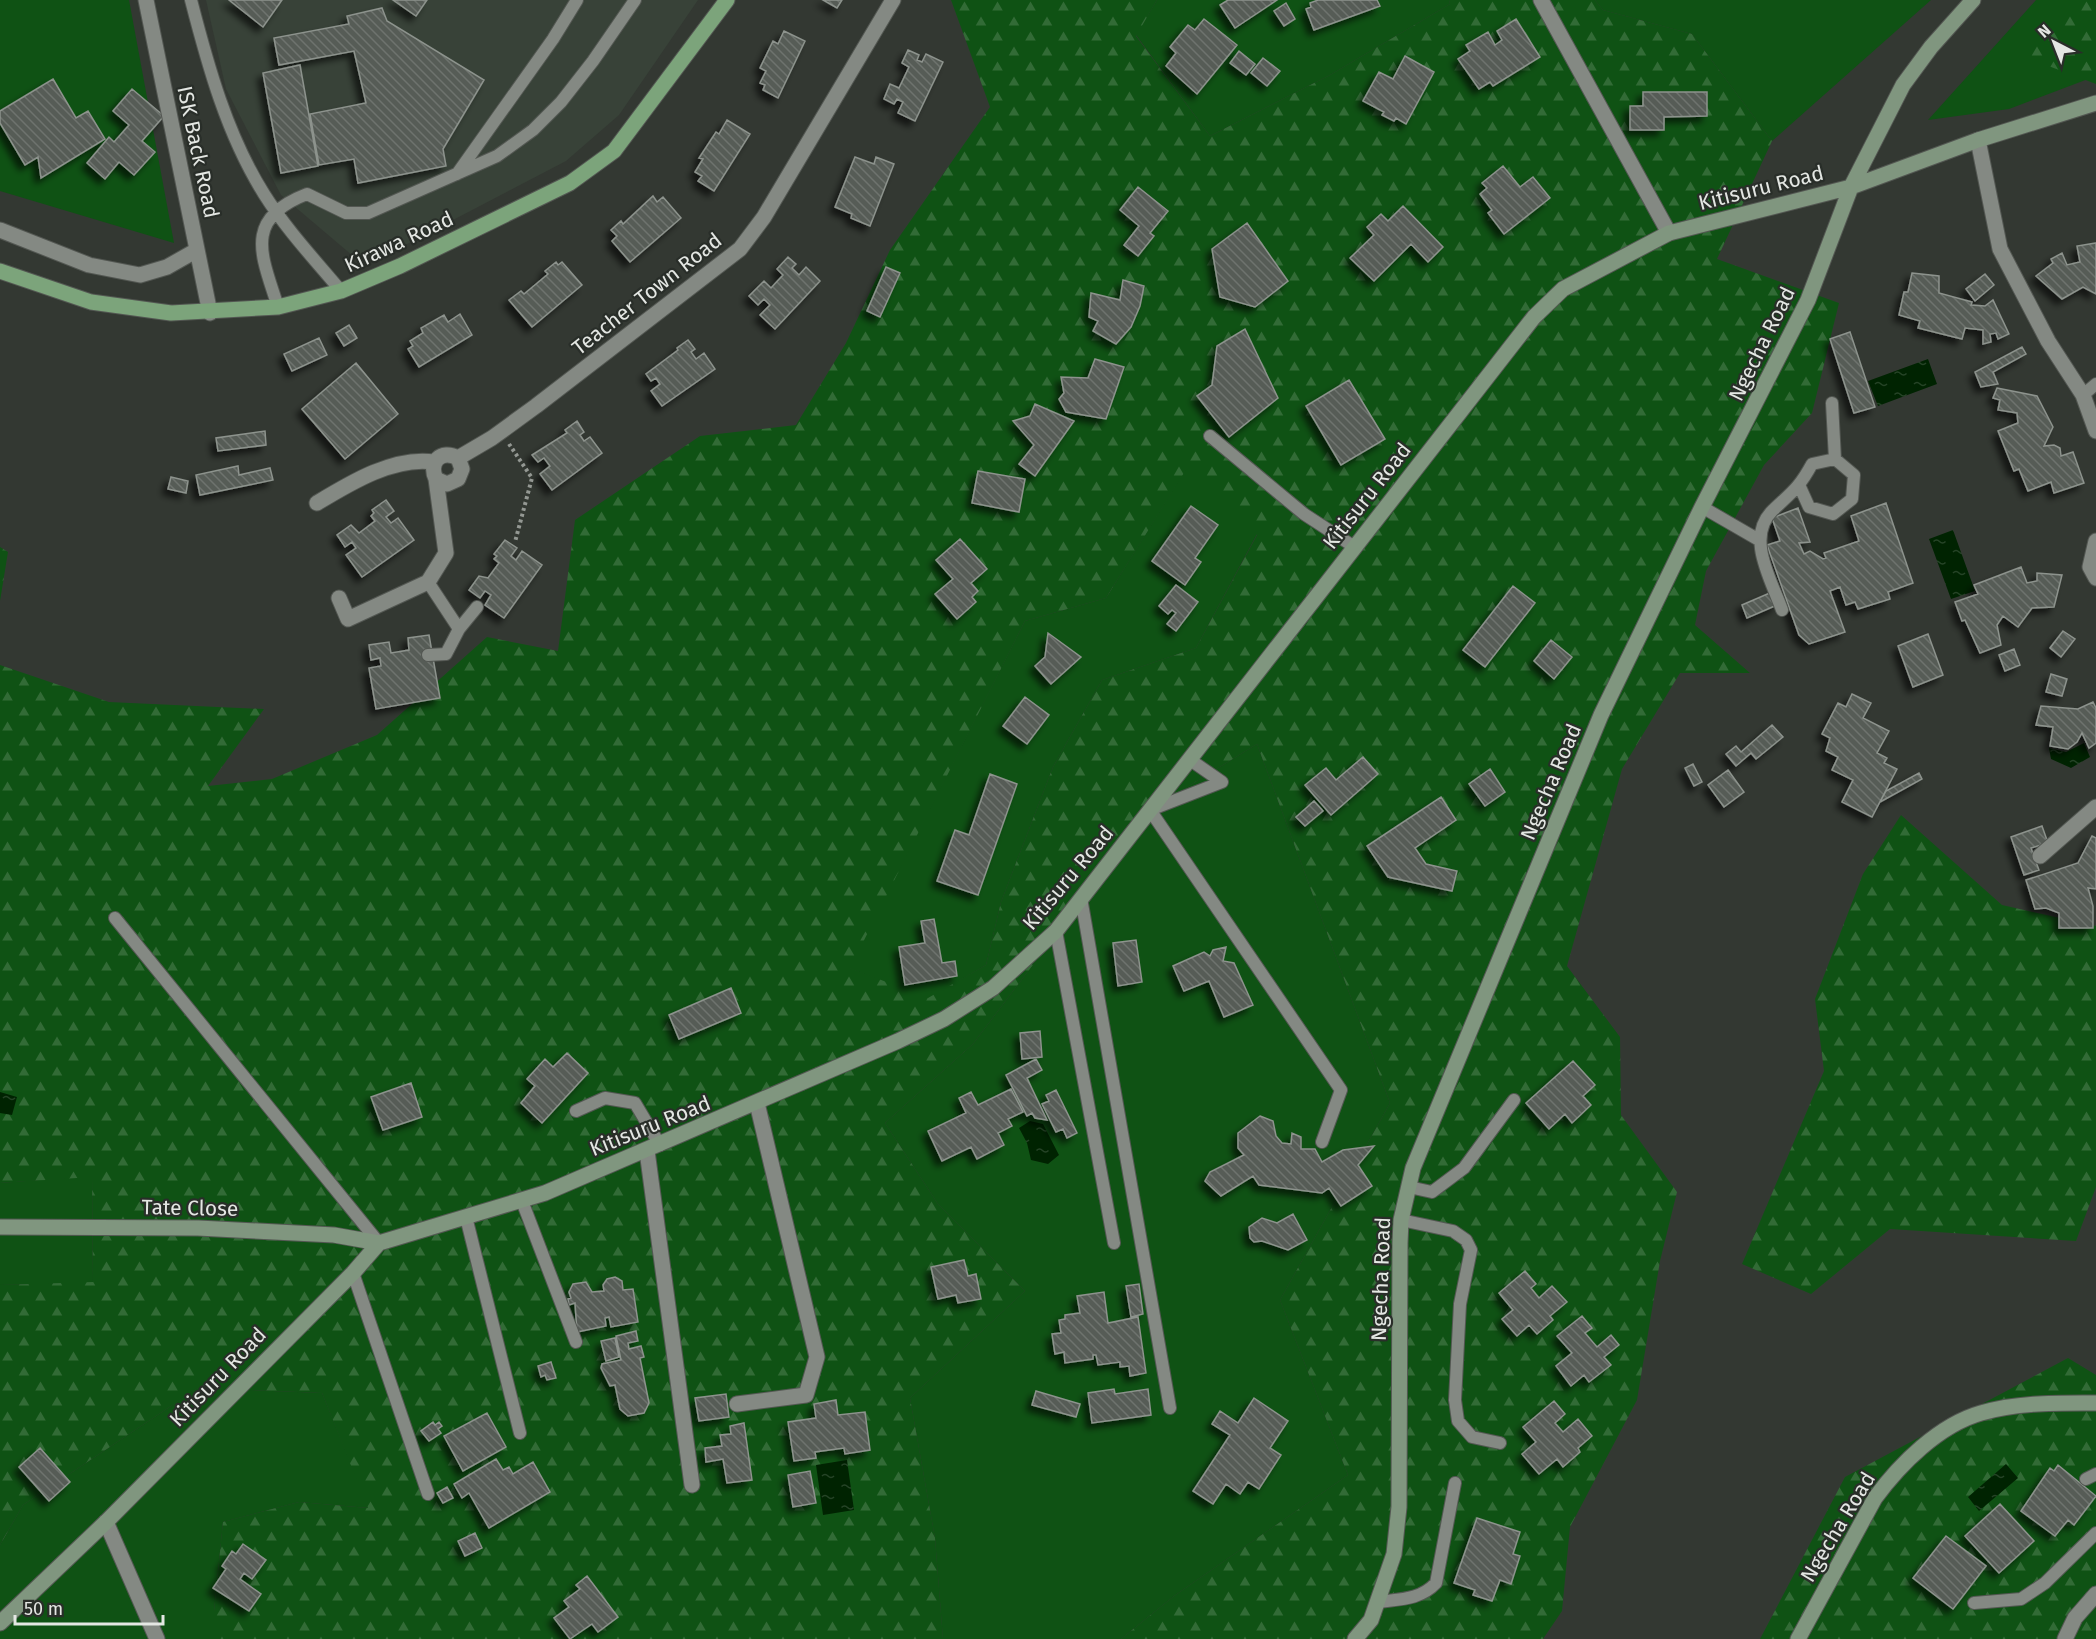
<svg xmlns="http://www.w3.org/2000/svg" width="2096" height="1639" font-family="'Fira Sans',sans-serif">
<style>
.built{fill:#384238}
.green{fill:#0f5214}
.forest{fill:url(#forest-firs);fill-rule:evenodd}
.water{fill:url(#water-ripples)}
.building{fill:url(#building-back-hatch);stroke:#8d938d;stroke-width:1.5;filter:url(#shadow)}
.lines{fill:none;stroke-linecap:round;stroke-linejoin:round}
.lane-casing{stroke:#535752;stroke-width:14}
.street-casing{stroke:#535752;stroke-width:17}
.secondary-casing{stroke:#535752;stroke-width:17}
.primary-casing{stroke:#535752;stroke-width:17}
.path{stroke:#949893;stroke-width:4;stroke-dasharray:3 3;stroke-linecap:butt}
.lane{stroke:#848983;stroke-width:12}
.street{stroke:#848983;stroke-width:15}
.secondary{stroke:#80967f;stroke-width:15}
.primary{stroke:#7ca47b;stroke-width:15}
.labels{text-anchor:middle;stroke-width:4.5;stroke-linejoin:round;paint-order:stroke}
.street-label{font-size:21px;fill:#e4e7e3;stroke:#292e29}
</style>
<defs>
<pattern id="forest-firs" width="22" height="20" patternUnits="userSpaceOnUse" patternTransform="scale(1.5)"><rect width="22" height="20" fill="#0f5214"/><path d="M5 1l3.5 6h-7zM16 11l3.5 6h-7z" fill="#326b36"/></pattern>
<pattern id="water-ripples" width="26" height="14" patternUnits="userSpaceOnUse" patternTransform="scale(1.5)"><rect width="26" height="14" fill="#002301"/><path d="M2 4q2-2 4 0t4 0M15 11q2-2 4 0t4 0" fill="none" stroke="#254326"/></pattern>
<pattern id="building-back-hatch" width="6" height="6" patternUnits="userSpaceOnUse" patternTransform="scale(1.5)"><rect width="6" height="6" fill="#565c56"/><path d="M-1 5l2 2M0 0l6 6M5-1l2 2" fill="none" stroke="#6e736e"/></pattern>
<filter id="shadow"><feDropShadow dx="-5.5" dy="5.5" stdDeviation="3" flood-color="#0009"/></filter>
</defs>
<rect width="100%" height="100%" fill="#333832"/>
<path class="built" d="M206,0H698L619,115L566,161L386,255L353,256L281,195L226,89Z"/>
<path class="green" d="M0,0H129L174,243L0,191Z
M1157,0H1449L1450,4L1330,75L1210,136L1136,35Z
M1595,0H1931L1772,141L1692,34L1603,10Z
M2036,0H2096V76L2009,109L1928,120Z
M1187,467L1257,534L1196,648L1102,680L1053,767L1001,902L986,965L928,999L849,968L1025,621L1106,598Z
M1257,744L1390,1103L1280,1300L1348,1475L1174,1596L1121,1639H943L935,1538L910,1398L1025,1291L938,1204L885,1123L973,1044L1150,810Z
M92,1176L93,1283L0,1285V1183Z
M198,1388L322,1393L369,1508L299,1502L223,1522L214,1611V1639H0V1545L23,1505Z"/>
<path class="forest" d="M951,0H1157L1136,36L1210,136L1330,75L1450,4L1449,0H1595L1603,10L1692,34L1772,141L1717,259L1839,303L1812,413L1764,465L1706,571L1695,625L1750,673H1680L1622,769L1567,966L1620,1037L1621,1115L1677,1192L1660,1261L1637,1400L1570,1527L1562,1611L1543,1639H1121L1174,1596L1348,1475L1280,1300L1390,1103L1257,744L1150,810L973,1044L885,1123L938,1204L1025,1291L910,1398L935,1538L943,1639H214V1611L223,1522L299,1502L368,1508L322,1393L198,1388L23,1505L0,1545V1285L93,1282L92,1177L0,1183V665L109,702L264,709L208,786L272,779L377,735L487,637L558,651L575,520L700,436L796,425L846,343L890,250L990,107ZM1187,468L1257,535L1196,648L1102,680L1053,767L1001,902L986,965L928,998L850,968L1025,621L1106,598Z
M2076,0H2096V84L2022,56Z
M0,547L8,552L0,601Z
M1901,815L2002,905L2096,926V1187L2076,1241L1890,1229L1811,1294L1742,1264L1824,1071L1815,999L1863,874Z
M2068,1358L2096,1375V1639H1760L1845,1477Z"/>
<path class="water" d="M1928,359L1937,384L1878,406L1868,381Z
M1953,530L1975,591L1951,599L1929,539Z
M2084,743L2090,757L2071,768L2051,759L2049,748L2066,752Z
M0,1092L17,1097L12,1115L0,1113Z
M1030,1121L1043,1124L1059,1155L1048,1164L1031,1160L1027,1143L1019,1128Z
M847,1460L854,1510L823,1515L816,1465Z
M2006,1464L2018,1478L1979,1511L1968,1497Z"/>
<path class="building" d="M229,0H282L263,27Z
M393,0H427L416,16Z
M823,0H842L837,8Z
M1228,0H1277L1235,28L1220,5Z
M1318,0H1377L1380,6L1314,30L1306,9L1311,7L1310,3Z
M1286,3L1295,19L1284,26L1274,11Z
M382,8L387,21L484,80L443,149L446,166L358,183L354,159L319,165L310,114L366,103L354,51L279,65L274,38L349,24L347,16Z
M1204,19L1237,45L1197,94L1166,66L1176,53L1170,47L1188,25L1195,30Z
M1516,19L1540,57L1493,86L1490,82L1479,89L1458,59L1470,51L1466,45L1488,32L1495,45L1502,40L1497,31Z
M784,31L805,41L778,98L763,90L765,85L760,83L766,71L760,68L773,41L778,44Z
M908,50L919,55L917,60L922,62L926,54L943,62L915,121L898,113L903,102L897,99L894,104L884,99L890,84L899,88L909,67L902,63Z
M1239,51L1255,64L1246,75L1230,63Z
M1405,56L1434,72L1406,124L1396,118L1394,121L1382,115L1384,112L1363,101L1379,72L1393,79Z
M1263,58L1280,71L1267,86L1251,73Z
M300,65L318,166L281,173L263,73Z
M53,79L76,118L88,111L105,139L41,178L38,157L25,165L0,123V111Z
M132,89L164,116L142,141L155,152L134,175L119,162L105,179L87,163L109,137L114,142L129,125L113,111Z
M1643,92H1707V116L1664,117V130H1630V106H1643Z
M727,120L750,134L714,191L698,181L702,176L695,172L703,159L699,158L716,132L719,134Z
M855,157L874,164L876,157L894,164L870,226L851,218L852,214L835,207Z
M1503,166L1520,187L1533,177L1550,198L1504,234L1488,213L1492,210L1480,194L1487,188L1482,183Z
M1138,187L1168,211L1150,233L1154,236L1138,256L1124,245L1139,226L1120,210Z
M653,196L657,202L663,197L681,218L630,262L612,241L617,236L611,230L621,221L623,224Z
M1403,206L1443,247L1428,262L1411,244L1374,281L1350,258L1374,235L1367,227L1381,214L1388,221Z
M1247,223L1288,281L1255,307L1220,297L1212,249Z
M2096,243V294L2083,287L2062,299L2036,276L2053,263L2051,259L2062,253L2067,265L2080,262L2077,246Z
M788,257L796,264L792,268L799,275L806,267L820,281L775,329L760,315L770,305L764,299L758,305L749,296L764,281L771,288L783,275L777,269Z
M556,262L558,265L562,262L582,285L532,327L509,300L521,291L524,294L548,274L545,271Z
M886,267L900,273L880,317L867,311Z
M1912,273L1939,276V293L1972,302L1971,305L1985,306L1993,300L2009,334L1998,339L1996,333L1990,334L1991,342L1983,344V330L1965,328L1962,339L1918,328L1920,321L1899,315L1904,292H1908Z
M1985,274L1994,285L1975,301L1966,289Z
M1123,280L1144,286L1140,306L1131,327L1116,344L1093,331L1098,321L1089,317L1091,293L1120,300Z
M460,314L472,335L419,367L408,349L413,346L410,341L423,333L421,328L444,315L448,322Z
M349,325L357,338L344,346L336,333Z
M1245,329L1278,398L1229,437L1197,396L1212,385L1217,346Z
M1850,332L1875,407L1854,413L1830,339Z
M319,338L327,355L292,371L284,354Z
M688,340L695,349L691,352L696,359L704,353L715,369L662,406L651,391L660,384L656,378L651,381L646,374L678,350L677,348Z
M2022,347L2026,354L1993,372L1998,384L1981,387L1975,372Z
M1095,359L1124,367L1106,419L1066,412L1059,399L1064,393L1061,377L1088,378Z
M356,363L398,414L345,459L302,409Z
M1349,380L1385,439L1341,465L1306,406Z
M1997,388L2037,396L2053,427L2044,446L2054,445L2060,448L2061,456L2073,452L2084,483L2054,493L2051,482L2028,491L2019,469L2014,471L1998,431L2018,423L2017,413L1998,410L2000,400L1993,398Z
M1035,404L1074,421L1035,476L1019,464L1034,445L1013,421L1030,416Z
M577,421L584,432L580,435L584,441L590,437L602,453L552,490L540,474L550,466L544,458L538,462L532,455L567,433L565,430Z
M265,431L266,445L218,451L216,438Z
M238,466L239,475L270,468L273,480L200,495L196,475Z
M978,471L1025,479L1019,512L972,503Z
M171,477L188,481L186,493L168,489Z
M386,500L394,511L386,517L391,523L398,518L414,540L362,577L346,555L356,548L352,542L345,547L337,535L351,525L359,533L375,521L371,516L374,513L372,510Z
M1886,503L1913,583L1888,592L1890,599L1858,609L1855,602L1846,605L1840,587L1830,591L1845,632L1809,644L1799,635L1767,545L1780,541L1772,518L1798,508L1810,542L1799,543L1804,554L1810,551L1823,559L1826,558L1824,553L1859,541L1851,516Z
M1191,506L1218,525L1195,558L1201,562L1185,585L1152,561Z
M960,539L987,569L971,583L978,591L972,597L976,602L957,619L935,594L953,579L936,560Z
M505,540L517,548L511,556L516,560L522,551L542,565L504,618L485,605L491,595L485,591L480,598L469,590L479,576L488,578L499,563L494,559L497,556L494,554Z
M2021,567L2027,583L2037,581V573L2062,575L2054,607L2032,608L2018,627L2003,616L1997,625L2001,645L1980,653L1965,620L1962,621L1955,602L1978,594L1974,585Z
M1176,585L1198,602L1176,631L1167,624L1176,613L1172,610L1168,614L1159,606Z
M1513,586L1535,603L1485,667L1463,650Z
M1772,592L1777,605L1747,618L1742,605Z
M2063,631L2075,639L2061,657L2050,648Z
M1048,633L1081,657L1051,684L1035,666L1045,657Z
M1928,634L1943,675L1913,687L1898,646Z
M429,635L440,698L376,709L369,668L381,666L380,658L371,660L369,645L389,642L391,653L409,650L408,638Z
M1551,640L1572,657L1554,679L1534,661Z
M2014,649L2020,665L2005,671L1999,655Z
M2051,674L2067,679L2062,696L2046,692Z
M1852,694L1871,703L1863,718L1889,731L1877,753L1887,758L1884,763L1897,769L1872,817L1842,802L1853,780L1832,770L1838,757L1826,751L1830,738L1822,734L1838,703L1846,707Z
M1025,697L1049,715L1027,744L1003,726Z
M2093,702L2096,708V743L2089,748L2082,733L2077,742L2068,749L2050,746L2053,727L2036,725L2041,706L2078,709Z
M1772,725L1783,737L1756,759L1751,753L1736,766L1726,754L1736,746L1741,752Z
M1363,757L1378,774L1331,815L1305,785L1326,768L1336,780Z
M1693,764L1702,782L1694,786L1685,768Z
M1490,769L1505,792L1485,806L1469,784Z
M1728,770L1744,792L1724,807L1708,785Z
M1919,773L1922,779L1880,802L1886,791Z
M990,774L1017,784L978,895L937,881L955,830L969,835Z
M1441,797L1456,820L1415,848L1426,864L1457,871L1452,891L1388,877L1367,846Z
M1314,801L1323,811L1305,826L1296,817Z
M2042,826L2048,843L2031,848L2039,870L2024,875L2011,837Z
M2092,836L2096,838V889L2088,888L2093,906V928H2059V913L2046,908L2035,909L2026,880L2078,863Z
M934,919L942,963L955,961L957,976L905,985L899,947L925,943L921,921Z
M1136,940L1142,982L1118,986L1113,943Z
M1226,947L1223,961L1234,963L1253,1005L1224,1017L1209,981L1184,991L1173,966L1204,952L1210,956L1213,950Z
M731,988L741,1013L679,1039L669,1015Z
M1040,1031L1042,1057L1022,1059L1020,1033Z
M567,1053L588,1073L542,1123L521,1103L535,1086L527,1079L545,1059L553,1067Z
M1036,1059L1042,1070L1027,1078L1047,1120L1035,1118L1032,1113L1027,1116L1006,1075Z
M1573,1061L1595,1085L1583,1096L1591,1105L1572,1123L1565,1114L1549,1129L1526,1103Z
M411,1083L422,1117L383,1130L371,1097Z
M1011,1089L1023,1112L1008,1119L1012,1126L998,1133L1004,1145L977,1159L971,1147L942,1161L928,1131L966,1113L959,1098L971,1092L978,1105Z
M1056,1090L1077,1133L1067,1138L1063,1129L1056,1132L1042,1104L1049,1101L1046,1095Z
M1260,1116L1273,1121L1276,1136L1282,1143L1291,1144L1292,1133L1301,1137V1149H1315L1322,1162L1343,1150L1374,1146L1358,1165L1372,1186L1341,1206L1329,1188L1322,1193L1259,1185L1253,1176L1221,1196L1205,1181L1210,1172L1244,1155L1238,1148V1133Z
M1293,1214L1307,1240L1288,1250L1262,1241L1254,1242L1250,1238L1249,1227L1262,1218L1277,1223Z
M964,1260L968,1276L976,1274L981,1299L958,1303L956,1295L938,1299L931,1267Z
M1525,1271L1536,1284L1531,1288L1539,1298L1552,1286L1567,1302L1550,1316L1553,1320L1537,1334L1529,1325L1517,1336L1502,1319L1513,1310L1499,1293Z
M615,1277L622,1281L623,1290L633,1289L638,1322L611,1327L609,1317L605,1318L606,1326L577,1332L575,1303L569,1305L568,1299L571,1298L569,1292L573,1284L586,1282L592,1292L604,1291L603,1285L607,1279Z
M1139,1284L1143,1314L1131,1317L1126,1286Z
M1104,1292L1108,1323L1138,1317L1146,1373L1130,1376L1129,1366L1120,1367V1362L1098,1365L1096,1355H1093V1359L1065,1363L1064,1352L1055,1354L1052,1334L1061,1333L1059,1320L1065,1319V1315L1080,1313L1077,1296Z
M1582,1316L1592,1328L1585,1333L1597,1347L1611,1335L1619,1345L1604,1357L1611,1365L1589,1382L1584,1375L1571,1386L1556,1366L1572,1353L1557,1336Z
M636,1331L638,1341L628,1343L629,1349L641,1346L644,1357L640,1358L649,1403L644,1413L628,1416L620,1409L615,1385L610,1386L601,1368L602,1364L621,1360L616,1336Z
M615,1338L619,1357L606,1361L601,1341Z
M551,1362L556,1378L547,1380L545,1375L541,1377L538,1366Z
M1114,1389L1115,1394L1148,1389L1151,1415L1092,1423L1088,1393Z
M1036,1391L1080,1404L1076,1417L1032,1405Z
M726,1394L729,1417L699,1421L695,1398Z
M1254,1398L1288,1421L1270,1448L1281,1455L1259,1489L1248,1482L1240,1494L1226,1484L1213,1504L1193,1491L1230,1435L1212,1424L1220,1411L1238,1423Z
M836,1400L838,1415L865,1412L870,1450L845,1454L844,1448L815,1452L816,1458L794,1461L788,1422L816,1418L814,1404Z
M1554,1401L1565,1414L1555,1423L1563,1432L1578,1419L1592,1436L1578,1448L1580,1452L1563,1467L1557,1459L1539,1474L1522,1454L1536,1442L1523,1427Z
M487,1413L506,1447L463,1471L444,1436Z
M433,1422L435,1425L439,1422L442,1426L438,1429L441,1433L429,1441L421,1431Z
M744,1423L752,1480L727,1483L723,1459L706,1462L705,1448L722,1446L720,1435L731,1434L730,1426Z
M40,1448L70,1482L49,1501L19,1467Z
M496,1459L503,1470L509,1467L513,1474L533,1462L550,1492L489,1528L469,1493L462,1498L454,1484Z
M2058,1465L2096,1496L2074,1525L2068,1520L2055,1536L2021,1511L2050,1468L2054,1471Z
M810,1471L816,1503L793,1507L788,1475Z
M447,1487L453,1498L443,1503L437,1493Z
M2000,1504L2034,1541L1999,1573L1965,1536Z
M1477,1518L1520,1532L1513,1554L1520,1556L1511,1584L1500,1580L1492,1601L1473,1595L1475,1590L1454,1583Z
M475,1533L482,1548L465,1556L458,1541Z
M1946,1536L1986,1566L1953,1609L1913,1578Z
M243,1544L266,1560L252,1579L244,1573L240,1579L261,1594L249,1611L213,1588L226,1569L222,1566L232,1551L236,1554Z
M587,1576L618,1617L598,1632L592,1624L570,1639L554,1618L569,1607L564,1601L580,1589L576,1585Z"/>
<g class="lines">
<g class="lane-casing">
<path id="lane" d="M191,0C208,66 227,135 264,194C286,229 315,260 341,291
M457,174L553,39L577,0
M278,307C262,256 242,219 307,194L346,213H368L497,156L533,130L561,102L593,61L635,0
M2083,395L2096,384
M1832,403L1835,459
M1210,436L1304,514L1353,546
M1702,507L1759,540
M428,582L459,629L446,654L428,655
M1782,610C1771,579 1745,537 1773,510C1792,492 1799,488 1812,464L1835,459L1854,475L1852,499L1833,514L1809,507L1800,487
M459,629L477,607
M1189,759L1222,782L1150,810L1341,1090L1322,1142
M1081,898L1170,1408
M115,918L379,1243
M1056,931L1114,1243
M576,1111L605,1098L635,1103L660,1145
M1409,1187L1432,1192L1464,1168L1514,1100
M522,1201L576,1342
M466,1217L520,1433
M1401,1220L1453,1231L1466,1240L1471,1250L1460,1304L1455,1400L1458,1421L1472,1437L1500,1443
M353,1273L428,1494
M2086,1479L2096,1474
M1378,1602C1400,1599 1420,1600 1436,1583L1455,1483
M1974,1603L2021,1599L2045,1583L2096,1533"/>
</g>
<g class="street-casing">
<path id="street" d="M146,0L210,313
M1541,0L1669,233
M1978,140L2000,249L2048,341L2083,395L2096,431
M0,230L89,265L140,275L167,267L197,250
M458,458L492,438L536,406L740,249L764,217L893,0
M317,503C350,483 394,456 434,462
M2096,541L2090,567L2096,578
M339,598L348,619L428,582L446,553L436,479C428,462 441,449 458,458L462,469L458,479L447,484L436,479
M2040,856L2096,807
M647,1151L692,1485
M737,1404L806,1395L817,1357L757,1103
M106,1522L157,1639
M2065,1639L2075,1618L2096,1594"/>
</g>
<g class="secondary-casing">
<path id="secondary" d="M0,1227L198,1228L334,1235L379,1243
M0,1623L106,1522L353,1273L379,1243L545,1193L898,1041L944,1019L993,988L1056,931L1534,317L1563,289L1669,233L1851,187L1978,140L2096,103
M1355,1639L1371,1620L1394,1554L1399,1507L1400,1243L1401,1220L1413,1168L1601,715L1702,507L1808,300L1851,187L1903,85L1931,47L1973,0
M1798,1639L1875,1498C1900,1464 1939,1425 1981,1413C2017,1402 2059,1403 2096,1403"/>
</g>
<g class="primary-casing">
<path id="primary" d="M0,271L91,302L171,313L278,307L341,291L400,266L570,183L614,151L727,0"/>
</g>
<path class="path" d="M509,444L532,478L515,542"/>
<use href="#lane" class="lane"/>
<use href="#street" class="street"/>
<use href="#secondary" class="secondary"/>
<use href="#primary" class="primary"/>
</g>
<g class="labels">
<g class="street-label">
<text transform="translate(198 152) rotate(78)" y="7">ISK Back Road</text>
<text transform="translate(1761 188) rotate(-14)" y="7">Kitisuru Road</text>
<text transform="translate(399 242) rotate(-25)" y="7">Kirawa Road</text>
<text transform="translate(647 294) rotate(-38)" y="7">Teacher Town Road</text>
<text transform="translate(1762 344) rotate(-64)" y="7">Ngecha Road</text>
<text transform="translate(1367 496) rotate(-52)" y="7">Kitisuru Road</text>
<text transform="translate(1551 782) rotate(-67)" y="7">Ngecha Road</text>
<text transform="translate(1068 878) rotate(-50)" y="7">Kitisuru Road</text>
<text transform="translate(650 1126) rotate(-22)" y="7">Kitisuru Road</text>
<text transform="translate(190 1208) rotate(1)" y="7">Tate Close</text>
<text transform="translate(1381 1279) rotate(-88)" y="7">Ngecha Road</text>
<text transform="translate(218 1377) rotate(-46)" y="7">Kitisuru Road</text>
<text transform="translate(1838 1527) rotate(-59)" y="7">Ngecha Road</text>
</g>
</g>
<g transform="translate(2054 42) rotate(318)" stroke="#292e29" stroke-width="4.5" paint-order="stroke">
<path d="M0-4.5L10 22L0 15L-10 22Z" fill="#e4e7e3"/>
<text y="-9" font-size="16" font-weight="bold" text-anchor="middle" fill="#e4e7e3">N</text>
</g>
<path d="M15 1615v9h148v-9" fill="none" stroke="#e4e7e3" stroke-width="3"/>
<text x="24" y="1615" font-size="18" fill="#e4e7e3" stroke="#292e29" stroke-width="4.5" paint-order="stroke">50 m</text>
</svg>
